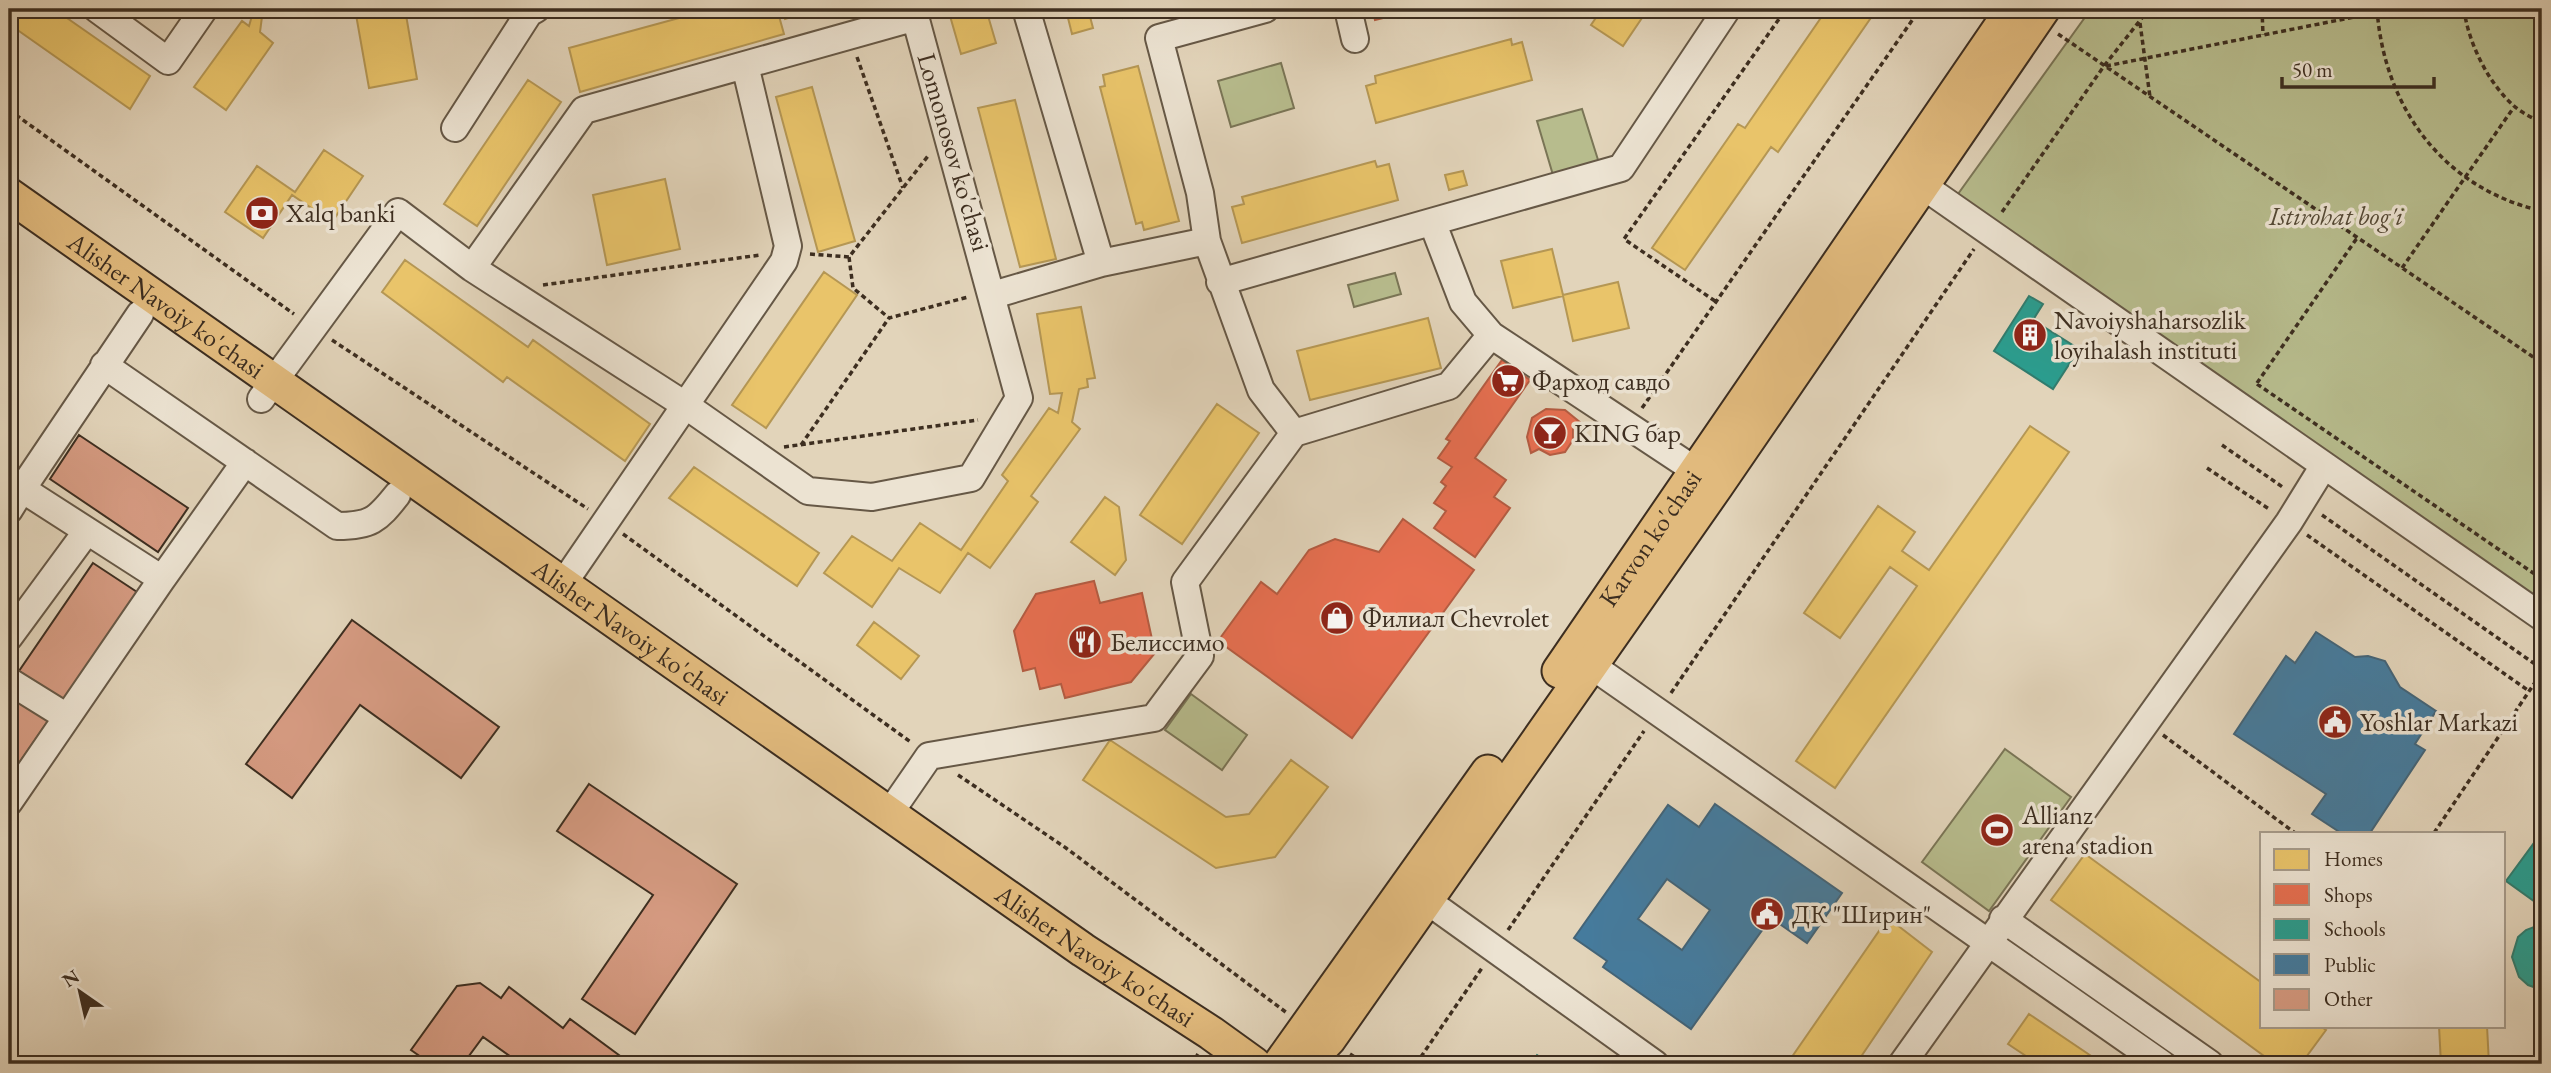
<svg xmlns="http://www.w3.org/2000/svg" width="2551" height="1073" font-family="'EB Garamond',serif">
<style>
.green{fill:#b7bc8d;stroke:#7a7556;stroke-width:2}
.homes{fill:#e9c46a;stroke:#b59754;stroke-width:2}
.shops{fill:#e76f51;stroke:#b45c42;stroke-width:2}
.schools{fill:#2a9d8f;stroke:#307c6e;stroke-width:2}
.public{fill:#457b9d;stroke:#436478;stroke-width:2;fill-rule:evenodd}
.building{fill:#d69b82;stroke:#3d2e20;stroke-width:2}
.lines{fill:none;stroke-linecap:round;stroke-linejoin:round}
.minor-casing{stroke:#665846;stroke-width:30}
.major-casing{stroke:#3d2e20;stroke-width:37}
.path{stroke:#3d2e20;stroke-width:3.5;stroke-dasharray:5 3.5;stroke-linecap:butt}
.minor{stroke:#ece3d2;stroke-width:26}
.major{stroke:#e1ba7d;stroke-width:33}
.labels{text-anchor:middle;stroke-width:7;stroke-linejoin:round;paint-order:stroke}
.street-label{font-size:26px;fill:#3d2e20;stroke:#ece3d2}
.poi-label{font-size:26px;fill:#3d2e20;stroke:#ece3d2;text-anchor:start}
.park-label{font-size:26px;font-style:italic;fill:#554a36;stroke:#ece3d2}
</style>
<rect width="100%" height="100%" fill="#e2d4ba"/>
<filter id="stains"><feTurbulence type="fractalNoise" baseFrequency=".00286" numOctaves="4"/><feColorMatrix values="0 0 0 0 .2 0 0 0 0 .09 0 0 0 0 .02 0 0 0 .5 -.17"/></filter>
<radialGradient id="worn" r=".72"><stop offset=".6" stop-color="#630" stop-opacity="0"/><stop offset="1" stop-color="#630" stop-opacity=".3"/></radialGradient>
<path class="green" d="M2091,9H2542V608L1953,201Z
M1281,63L1294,108L1231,127L1218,81Z
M1582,109L1599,163L1553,175L1537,121Z
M1395,273L1401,294L1354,307L1348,285Z
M1191,694L1247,735L1222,770L1165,730Z
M2005,749L2071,797L1989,911L1922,862Z"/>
<path class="homes" d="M9,9H54L150,76L130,109L9,24Z
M254,9H263L260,32L273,43L226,110L194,87L242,21L249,26Z
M355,9H405L417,79L369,88Z
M712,9H777L784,34L580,92L569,48Z
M781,9H816L785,19Z
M948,9H986L996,43L961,54Z
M1088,9L1093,28L1072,34L1067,14Z
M1120,9H1160L1123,18Z
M1602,9H1648L1623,46L1591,25Z
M1827,9H1877L1778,152L1771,147L1685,270L1652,248L1738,124L1745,128Z
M1511,39L1512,45L1522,42L1532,80L1376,123L1366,86L1376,83L1375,76Z
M1138,66L1179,221L1144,230L1142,222L1136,224L1100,87L1105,86L1103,75Z
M528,80L561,102L477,226L444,204Z
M812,87L855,241L818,252L776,97Z
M1015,100L1056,259L1020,267L978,108Z
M324,150L363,176L332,222L292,195L263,238L225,212L257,166L295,192Z
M1375,161L1377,167L1389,164L1398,200L1242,243L1232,207L1244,204L1242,197Z
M1463,171L1467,185L1449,190L1445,175Z
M665,179L680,249L607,265L593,195Z
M1552,249L1563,295L1618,282L1629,328L1573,341L1563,296L1513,308L1501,261Z
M405,260L528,347L533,340L650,424L625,461L507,377L503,382L382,292Z
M824,272L857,295L766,428L732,405Z
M1081,307L1095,378L1087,379L1088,387L1079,389L1072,422L1080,429L1031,496L1038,502L990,568L968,553L940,593L899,568L872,607L824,573L852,536L892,561L920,523L961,550L1008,481L1002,475L1049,408L1058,413L1062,393L1050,394L1037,314Z
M1428,318L1441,368L1310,400L1297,351Z
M1217,404L1259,433L1182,544L1140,515Z
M2030,426L2069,452L1835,788L1796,761L1917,586L1890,567L1840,638L1804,613L1878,506L1915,532L1902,551L1929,570Z
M694,467L819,553L797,586L669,498Z
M1105,497L1119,507L1126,560L1115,575L1071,542Z
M874,622L919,656L901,679L857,645Z
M1110,740L1226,817L1249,814L1291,760L1328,787L1275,857L1216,868L1083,780Z
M2085,854L2262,983V1026H2320L2326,1030L2301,1064H2275L2051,900Z
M1888,918L1932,952L1856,1064H1787Z
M2029,1014L2103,1064H2038L2008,1044Z
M2439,1026H2487L2489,1064H2441Z"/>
<path class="shops" d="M1372,9H1419L1375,20Z
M1502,360L1530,380L1475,458L1506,480L1494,497L1510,508L1475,557L1434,528L1446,511L1434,503L1446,486L1441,482L1452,467L1438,458L1450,441L1446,439Z
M1546,409L1565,410L1581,423L1573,429V440L1565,452L1550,455L1539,449L1531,453L1527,437L1532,418Z
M1403,519L1474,570L1352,738L1218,641L1261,582L1277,594L1309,550L1335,539L1379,552Z
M1094,581L1100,603L1142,593L1155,653L1131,682L1065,698L1061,684L1040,689L1035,668L1023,671L1014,631L1036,594Z"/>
<path class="schools" d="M2029,296L2043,304L2033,320L2079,349L2053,389L1994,351Z
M2542,832V898L2538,904L2506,881Z
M2542,924V990L2528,985L2519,977L2512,957L2518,937L2526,930Z
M1537,1055L1550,1064H1530Z"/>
<path class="public" d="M2316,632L2355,657L2368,656L2385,661L2400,687L2436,711L2415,744L2425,750L2370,833H2341L2312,814L2326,794L2234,734L2286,656L2295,663Z
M1715,804L1842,893L1807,943L1771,918L1691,1029L1603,967L1607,961L1574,938L1668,805L1699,827ZM1667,879L1710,910L1682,950L1638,919Z"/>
<path class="building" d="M79,435L188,508L158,552L50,479Z
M93,563L137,592L63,701L19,671Z
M352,620L499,727L461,778L360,705L292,798L246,764Z
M9,685L53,714L9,778Z
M589,784L737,884L635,1034L582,999L653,895L557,831Z
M480,983L501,998L509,987L563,1028L570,1019L631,1064H545L540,1061L537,1064H521L483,1037L463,1064H431L411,1050L457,986Z"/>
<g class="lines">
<g class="minor-casing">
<path id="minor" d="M97,9L168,61L204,9
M1026,9L1101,263
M1348,9L1355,39
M455,128L529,13L536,9
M1906,174L2542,617
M1433,224L1463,302L1491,335L1713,482
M1207,241L1200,193L1159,38L1265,9
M472,268L584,110L916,17
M1220,282L1621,168L1727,9
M993,295L1101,263L1207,241L1261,390L1294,433
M104,365L337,526C371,526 377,520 397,495
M261,399L398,212L472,268L685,405L808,491L872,497L971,478L1019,398L913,9
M9,510L22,489
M162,579L245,462
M563,584L784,261L788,246L745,65
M9,637L87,531
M1575,654L2162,1064
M9,681L67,717
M9,802L162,579L22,489L140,314
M889,814L929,756L1154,718L1200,656L1185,582L1294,433L1449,386L1491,335
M1426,900L1655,1064
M2003,919L2210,1064
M1902,1064L2289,522L2323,467"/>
</g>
<g class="major-casing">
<g id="major">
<path id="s1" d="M9,195L1083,950L1211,1033L1254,1064"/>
<path id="s2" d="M1559,671L2013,9"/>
<path d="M1280,1064L1488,772"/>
<path d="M1305,1064L1329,1039L1717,485L2043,9"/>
</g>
</g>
<path class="path" d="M2262,9L2263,35
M2377,9C2384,108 2444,189 2542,211
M2464,9C2468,42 2488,83 2514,106C2522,113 2533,118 2542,123
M2140,23L2150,97
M2058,34L2542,363
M857,57L903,188
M2106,66L2395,9
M9,110L294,314
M2002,212L2104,66L2149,9
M810,254L849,257L928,156
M849,257L853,288L889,318
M2402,268L2514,107
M543,285L760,255
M1715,301L1624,239L1786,9
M332,340L588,509
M2257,383L2357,238
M2257,384L2542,579
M1642,408L1920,9
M801,445L889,318L968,297
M2222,445L2284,488
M784,447L978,420
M2207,468L2269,509
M2322,515L2542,669
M623,534L912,743
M2307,535L2529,691
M1671,693L1974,249
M2163,735L2295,833
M958,775L1066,848L1287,1013
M2434,833L2542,672
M1508,930L1644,731
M1350,1054L1366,1064
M1192,1064L1198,1054
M1416,1064L1482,968"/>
<use href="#minor" class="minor"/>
<use href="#major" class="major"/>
</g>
<defs>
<g id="bank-disc" transform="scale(1.75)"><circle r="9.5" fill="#8f2418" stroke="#ece3d2"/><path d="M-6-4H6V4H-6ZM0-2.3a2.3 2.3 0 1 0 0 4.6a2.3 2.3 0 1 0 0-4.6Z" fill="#fff"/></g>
<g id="building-disc" transform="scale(1.75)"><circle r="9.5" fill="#8f2418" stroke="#ece3d2"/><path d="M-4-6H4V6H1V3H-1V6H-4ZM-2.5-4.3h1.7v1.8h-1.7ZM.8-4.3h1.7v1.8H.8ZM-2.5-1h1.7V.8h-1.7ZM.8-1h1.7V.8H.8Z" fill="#fff"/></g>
<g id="supermarket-disc" transform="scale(1.75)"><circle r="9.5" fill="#8f2418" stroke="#ece3d2"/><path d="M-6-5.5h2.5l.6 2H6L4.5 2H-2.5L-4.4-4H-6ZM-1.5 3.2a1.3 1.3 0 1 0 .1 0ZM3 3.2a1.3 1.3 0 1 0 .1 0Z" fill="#fff"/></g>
<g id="bar-disc" transform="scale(1.75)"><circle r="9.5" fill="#8f2418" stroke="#ece3d2"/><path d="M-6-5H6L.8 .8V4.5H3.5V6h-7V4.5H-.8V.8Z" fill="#fff"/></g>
<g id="shop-disc" transform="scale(1.75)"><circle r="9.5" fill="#8f2418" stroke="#ece3d2"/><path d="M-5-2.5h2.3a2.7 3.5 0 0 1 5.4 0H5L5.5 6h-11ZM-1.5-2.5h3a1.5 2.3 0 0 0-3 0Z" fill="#fff"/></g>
<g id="restaurant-disc" transform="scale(1.75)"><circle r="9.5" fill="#8f2418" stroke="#ece3d2"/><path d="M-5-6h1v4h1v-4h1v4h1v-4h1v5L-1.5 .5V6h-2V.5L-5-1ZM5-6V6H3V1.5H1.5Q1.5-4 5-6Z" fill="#fff"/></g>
<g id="civic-disc" transform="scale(1.75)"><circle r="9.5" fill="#8f2418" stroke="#ece3d2"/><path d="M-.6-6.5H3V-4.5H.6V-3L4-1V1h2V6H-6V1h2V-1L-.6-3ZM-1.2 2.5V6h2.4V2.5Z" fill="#fff"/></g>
<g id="stadium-disc" transform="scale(1.75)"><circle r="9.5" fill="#8f2418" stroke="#ece3d2"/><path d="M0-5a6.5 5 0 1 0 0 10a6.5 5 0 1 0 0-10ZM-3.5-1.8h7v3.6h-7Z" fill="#fff"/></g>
</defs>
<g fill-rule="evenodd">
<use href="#bank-disc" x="262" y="213"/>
<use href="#building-disc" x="2030" y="335"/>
<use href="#supermarket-disc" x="1508" y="381"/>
<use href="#bar-disc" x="1550" y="433"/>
<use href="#shop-disc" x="1337" y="618"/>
<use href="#restaurant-disc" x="1085" y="642"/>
<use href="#civic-disc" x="2335" y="722"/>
<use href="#stadium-disc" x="1997" y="830"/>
<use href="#civic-disc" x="1767" y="914"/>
</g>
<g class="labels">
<g class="street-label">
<text transform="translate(954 152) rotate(74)" y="9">Lomonosov ko'chasi</text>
<text dy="9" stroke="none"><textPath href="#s1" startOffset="192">Alisher Navoiy ko'chasi</textPath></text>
<text dy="9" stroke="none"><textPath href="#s2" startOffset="161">Karvon ko'chasi</textPath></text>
<text dy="9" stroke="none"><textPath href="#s1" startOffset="760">Alisher Navoiy ko'chasi</textPath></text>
<text dy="9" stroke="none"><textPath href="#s1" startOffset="1326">Alisher Navoiy ko'chasi</textPath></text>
</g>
<g class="poi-label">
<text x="286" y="222">Xalq banki</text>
<text x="2054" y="329">Navoiyshaharsozlik<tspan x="2054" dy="30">loyihalash instituti</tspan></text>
<text x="1532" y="390">Фарход савдо</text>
<text x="1574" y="442">KING бар</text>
<text x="1362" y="627">Филиал Chevrolet</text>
<text x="1110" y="651">Белиссимо</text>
<text x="2360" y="731">Yoshlar Markazi</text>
<text x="2022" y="824">Allianz<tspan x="2022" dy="30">arena stadion</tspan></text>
<text x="1792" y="923">ДК "Ширин"</text>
</g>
<g class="park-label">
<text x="2336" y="225">Istirohat bog'i</text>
</g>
</g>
<rect width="2551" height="1073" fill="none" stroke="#e2d4ba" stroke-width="35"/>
<rect x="10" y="10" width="2530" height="1052" fill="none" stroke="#3d2e20" stroke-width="3.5"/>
<rect x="18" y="18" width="2516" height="1038" fill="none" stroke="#3d2e20" stroke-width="2"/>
<rect x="2260" y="832" width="245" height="196" fill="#ece3d2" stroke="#a69b8b" stroke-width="2"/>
<rect x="2274" y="849" width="35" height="21" fill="#e9c46a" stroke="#a69b8b" stroke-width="2"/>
<text x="2324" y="866" font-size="21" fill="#3d2e20">Homes</text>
<rect x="2274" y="884" width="35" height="21" fill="#e76f51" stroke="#a69b8b" stroke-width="2"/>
<text x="2324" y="902" font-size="21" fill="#3d2e20">Shops</text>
<rect x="2274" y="919" width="35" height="21" fill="#2a9d8f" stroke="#a69b8b" stroke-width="2"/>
<text x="2324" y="936" font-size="21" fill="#3d2e20">Schools</text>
<rect x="2274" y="954" width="35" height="21" fill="#457b9d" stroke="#a69b8b" stroke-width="2"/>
<text x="2324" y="972" font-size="21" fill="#3d2e20">Public</text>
<rect x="2274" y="989" width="35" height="21" fill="#d69b82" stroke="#a69b8b" stroke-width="2"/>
<text x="2324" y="1006" font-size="21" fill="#3d2e20">Other</text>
<g transform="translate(80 992) rotate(326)" stroke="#ece3d2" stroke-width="5" paint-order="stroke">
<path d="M0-5L12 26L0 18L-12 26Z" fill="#3d2e20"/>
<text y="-10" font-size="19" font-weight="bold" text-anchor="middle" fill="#3d2e20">N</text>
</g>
<path d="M2282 77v10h152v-10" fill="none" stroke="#3d2e20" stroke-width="3.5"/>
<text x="2292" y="77" font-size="21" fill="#3d2e20" stroke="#ece3d2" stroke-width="5" paint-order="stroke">50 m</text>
<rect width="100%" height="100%" filter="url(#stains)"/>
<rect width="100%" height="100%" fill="url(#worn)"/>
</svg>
